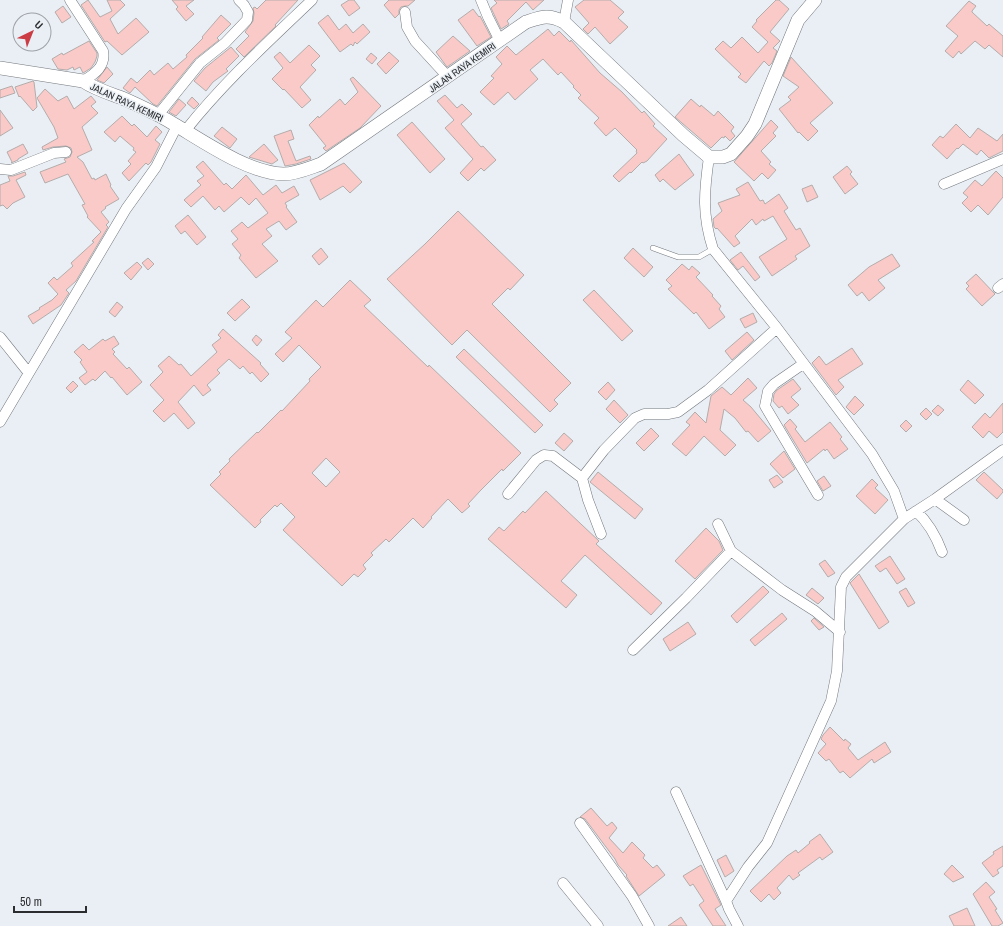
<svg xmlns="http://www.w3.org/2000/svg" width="1003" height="926" font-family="'Archivo Narrow',sans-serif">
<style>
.building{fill:#f9cac8;stroke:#b4acab;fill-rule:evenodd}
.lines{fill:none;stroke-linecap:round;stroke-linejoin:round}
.service-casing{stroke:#73787d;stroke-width:6}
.minor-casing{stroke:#73787d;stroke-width:11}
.tertiary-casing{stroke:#73787d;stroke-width:14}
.service{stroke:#fff;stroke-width:5}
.minor{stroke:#fff;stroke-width:10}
.tertiary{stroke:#fff;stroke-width:13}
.labels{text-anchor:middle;stroke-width:3;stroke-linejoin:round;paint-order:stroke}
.street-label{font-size:10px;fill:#2b2d2f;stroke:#eaeff5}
</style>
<rect width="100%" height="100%" fill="#eaeff5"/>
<path class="building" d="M88,0L100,17L112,11L107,0H120L125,5L110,19L118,34L136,18L149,32L122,55L107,41L105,42L81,5Z
M172,0H194L186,6L194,14L186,21L176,9L178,7Z
M266,0H298L275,25L276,26L244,57L236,49L249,36L245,32L253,21L254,13L253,8L255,7L257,9Z
M349,0H354L360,8L349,16L341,5Z
M389,0H415L408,6H405L401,7L399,10V14L395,18L384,5Z
M494,0H544L533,10L526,2L507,21L509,24L501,29L491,8L497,3Z
M584,0H610L624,12L618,18L628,27L610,44L595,27L588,34L583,29L589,23L575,7Z
M776,0H779L789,9L770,32L780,41L773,48L777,51L772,63L769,66L764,61L746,83L738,77L741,74L715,49L723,41L731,48L742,37L758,53L768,42L752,27L757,21L756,20Z
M969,1L976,6L972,11V12L987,26L989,24L1003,36V57L989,45L985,49L975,41L961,54L959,51L953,58L945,51L958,36L946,26Z
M63,6L71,17L62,23L55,12Z
M473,9L479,17L480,16L491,37L477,46L458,20Z
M221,15L231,24L217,38L219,40L195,59L157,106L153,104L135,87L130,93L123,88L131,78L137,83L150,70L154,75L168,63L173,69L187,57L186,55L203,38L202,37Z
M328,15L339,30L346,24L353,33L363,24L370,32L357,44L355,42L353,46L351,44L340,52L318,23Z
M548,29L554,36L559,31L570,42L571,40L600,73L622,92L642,113L644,111L655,124L653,126L667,139L647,161L643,163L642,162L631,173L630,172L619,182L613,176L637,153L636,151L637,150L615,128L606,136L594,123L599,118L578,98L581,95L573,87L574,86L561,72L558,75L543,59L530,70L538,79L515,100L508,92L494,105L480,92L494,78L491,76L502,64L496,57L507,46L516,55Z
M453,36L470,51L447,67L436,52Z
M89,41L97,53V56L95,62L91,68L83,73L80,67L74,70L73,67L67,70L58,69L52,59L62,53L63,55Z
M309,45L320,56L311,65L316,70L300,87L311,100L302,108L284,89L283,90L272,79L283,68L274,57L280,52L290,63Z
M231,47L239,56L226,69L228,71L213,82L206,91L194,81L205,68Z
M389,52L399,61L386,74L377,64Z
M371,53L377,58L372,64L366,59Z
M791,57L833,103L810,123L818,131L808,141L799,132L798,133L779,109L791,100L788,97L799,87L783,76Z
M107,67L113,74L104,83L97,80Z
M353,77L381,106L360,128L326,151L323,148L326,146L309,125L318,116L319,118L340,99L345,105L358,92L350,79Z
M33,81L34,82L37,107L33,111L20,96L19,97L15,87Z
M12,86L15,93L0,98V90Z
M45,89L58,101L67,96L74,109L91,96L96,102L91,106L98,113L82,127L92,150L77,157L83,162L92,179L94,178L95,180L106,174L111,185L110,186L119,199L105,207L106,208L101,212L109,222L106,225L108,227L76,281L66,290L69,293L61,305L33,324L28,316L40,309L39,308L52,300L58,294L48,283L54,277L57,280L73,266L71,263L94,242L92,241L101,232L87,217L88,216L82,205L85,204L68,174L45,183L40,172L66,162L64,159L70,157L72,152L71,148L66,146L53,147L43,150L42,147L58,138L54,127L37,98Z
M445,95L457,108L462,104L472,114L461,124L481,147L483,146L496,160L484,171L481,168L468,181L460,173L473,159L445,128L454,120L437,101Z
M192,97L199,104L194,109L187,103Z
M179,99L186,105L176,116L169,112Z
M691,99L700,107L701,105L714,116L718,111L734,127L731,131L735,136L730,141L725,136L724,138L722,137L711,148L675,117Z
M0,110L13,128L0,136Z
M122,116L132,126L134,124L147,137L156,126L162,132L155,140L160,144L151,162L148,165L146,163L129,181L122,173L131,164L128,161L136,152L133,150L134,148L120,136L115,142L104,132Z
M771,120L778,127L773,133L776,136L761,151L771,162L769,164L776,170L768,179L762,173L754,181L734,162Z
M412,122L445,159L430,173L397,135Z
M956,124L970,138L978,128L997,141L1003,134V151L989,158L981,150L977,155L963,144L958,149L957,148L947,159L932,145L940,136L943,138Z
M222,127L237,139L230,148L214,136Z
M291,130L294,139L288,141L296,161L310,156L311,159L296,164L285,166L274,136Z
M23,144L28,153L18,159V160L11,163L12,162L7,152Z
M264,144L278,160L272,164L249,157Z
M679,154L694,175L675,190L663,179L660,182L655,175Z
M203,161L224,185L226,183L232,189L246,175L263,195L276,185L282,193L294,186L299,195L285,203L287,206L286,207L297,222L286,230L279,221L266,229L272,236L262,244L278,261L256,278L239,258L241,255L232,244L238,239L231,231L242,222L248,228L268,213L256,198L249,205L241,197L224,212L219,206L215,210L203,196L191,207L184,200L201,185L197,181L204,176L196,167Z
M344,163L362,182L350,193L343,186L320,200L310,180Z
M847,166L852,172L850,174L858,184L845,194L833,177Z
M996,171L1003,178V197L988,215L978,205L971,212L962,203L968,197L963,193L975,180L982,186Z
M25,172L26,175L16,180L25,197L13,203L7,209L3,205L0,206V185L10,181L8,176H13Z
M748,182L760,201L763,200L765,204L779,194L788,208L784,211L796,230L800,228L810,246L795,256L797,259L772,276L759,257L787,239L773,216L764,221L763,219L756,225L752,219L735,236L740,243L734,247L717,228L716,229L714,227L713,219L722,211L718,203L740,195L736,189Z
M812,185L818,197L807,202L802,189Z
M458,211L524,275L510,290L508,288L492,304L571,383L554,400L558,404L550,412L467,330L452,345L387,279L425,244Z
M188,215L206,237L197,245L185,231L181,234L175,226Z
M321,248L328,257L319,265L312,256Z
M633,248L653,267L644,277L624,258Z
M741,252L760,277L755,281L743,266L738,270L730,260Z
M892,254L900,266L878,280L885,288L869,301L862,292L857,296L848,285L869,267Z
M148,258L154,264L148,270L142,263Z
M137,262L142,267L131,280L124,273Z
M682,264L689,270L692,266L700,273L696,277L713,295L712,296L721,306L719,309L725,317L709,329L696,312L694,314L668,289L672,286L666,280Z
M976,274L995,294L982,306L966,289L969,286L966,283Z
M350,280L371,300L364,306L428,367L429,365L521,453L503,471L502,469L480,491L468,504L470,506L462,513L448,499L431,517L432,518L423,528L413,518L389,542L386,539L371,553L373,555L363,565L366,569L358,577L354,574L342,586L283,530L295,517L281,503L277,507L275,505L260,520L261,522L255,528L210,485L221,474L219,472L230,461L229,459L257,432L258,433L281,410L282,411L310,381L309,379L321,367L299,345L283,362L275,354L292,338L285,332L316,300L323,307ZM326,458L340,472L326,487L312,473Z
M594,290L633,331L622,341L583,300Z
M242,299L250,307L235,321L227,313Z
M117,302L123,307L115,317L109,312Z
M753,313L757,322L745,328L740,319Z
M223,329L261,363L260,364L269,374L261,382L252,372L250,374L243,366L240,369L229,359L217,370L220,373L207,385L211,390L203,396L194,385L178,402L195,423L188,429L174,413L164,422L153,411L164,400L150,385L163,372L158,366L169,356L179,365L181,364L191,376L217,352L212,345L221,338L218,335Z
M747,332L754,340L732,360L725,351Z
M256,335L262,340L257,346L252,340Z
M114,336L119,344L112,349L115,352L113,354L127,369L129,367L142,382L127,395L112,377L111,378L105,371L95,381L93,379L85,385L79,378L87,372L80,362L82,360L74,352L83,344L89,350L103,339L105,341Z
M852,348L863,364L838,380L844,387L836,395L812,363L819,356L826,365Z
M464,349L543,425L535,433L456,357Z
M748,378L757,388L743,400L751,407L771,431L758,442L748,431L746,432L735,418L724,409L720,430L736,445L725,456L704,436L686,456L672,444L690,425L686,422L695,412L706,423L711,396L722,387L731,395Z
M793,379L801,389L791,397L799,405L788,414L782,406L779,408L773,401L774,394L777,390Z
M968,380L984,395L975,404L960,390Z
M73,381L78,386L71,393L66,388Z
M608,382L615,390L606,400L598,392Z
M855,396L864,405L854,415L846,407Z
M614,400L628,415L620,423L606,409Z
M1003,403V432L997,438L989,431L983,438L972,427L985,413L990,418Z
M938,405L944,410L938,416L932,411Z
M926,408L932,414L926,420L920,414Z
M790,419L797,427L795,429L805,442L830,422L842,437L840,439L848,449L834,459L827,449L825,451L824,449L807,463L784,425Z
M906,420L912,426L906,432L900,426Z
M651,428L659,436L644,451L636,443Z
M564,433L573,441L564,451L555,443Z
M784,451L795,469L783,478L770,464Z
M598,472L643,509L635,519L590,482Z
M984,472L1003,490V492L997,499L976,480Z
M777,475L783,482L774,488L769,480Z
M824,476L831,486L823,491L817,481Z
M872,479L878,485L875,488L888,500L875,514L856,496Z
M546,491L599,541L596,544L662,603L651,615L585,555L561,581L577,595L566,608L488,539L499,527L504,531L523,511L525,513Z
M706,528L719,541L723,550L695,579L675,561Z
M890,556L905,579L897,584L886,568L880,572L875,566Z
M825,560L835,573L828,577L819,564Z
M859,574L889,622L879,629L850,583Z
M763,586L769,592L737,623L731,616Z
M812,588L824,598L818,604L806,595Z
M906,588L915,603L908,607L899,592Z
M782,613L787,619L755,646L750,640Z
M814,618L824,627L819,630L811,621Z
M688,622L696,634L670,651L663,639Z
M830,727L844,741L845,739L851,744L848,748L858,760L885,742L891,752L874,763L872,759L850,778L843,771L840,773L829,759L826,761L818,753L826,744L821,739L823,735Z
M591,808L607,826L612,822L617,828L609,838L623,853L632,842L645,855L643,858L653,868L657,865L665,875L639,896L626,876L627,875L618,865L615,859L585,819L580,817Z
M820,834L833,852L822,860L820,857L798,873L800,875L793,880L789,875L777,888L781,893L774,900L769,894L761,902L750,891L787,856L796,850L798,853L810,843L809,842Z
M1003,846V866L997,870L999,873L993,877L982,863L994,854L993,852Z
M726,855L734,871L725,877L717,860Z
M701,865L721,905L715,909L726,926H713L699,905L704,901L693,884L690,886L683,876Z
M952,865L964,877L953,882L944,874Z
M986,882L995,892L989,897L997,909L995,910L1003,923L998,926H992L973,894Z
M967,908L975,926H954L949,916Z
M681,917L687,926H668Z"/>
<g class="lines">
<g class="service-casing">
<path id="service" d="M653,248L678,257H699L713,249"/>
</g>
<g class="minor-casing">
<path id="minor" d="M70,0L103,51C106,66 95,74 83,81
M481,0L488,17L500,41
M405,12L407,27L415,41L448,77
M564,22L568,0
M158,115L200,63L225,43L247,20L248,12L244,5L239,0
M185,131C223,83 268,42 312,0
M709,157C704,192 702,215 713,249L777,328L872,454L894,491L904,519
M0,169L11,170L54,153L66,152
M944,184L1003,159
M998,288L1003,284
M0,337L28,372
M803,364L774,384L768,391L765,406L818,495
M0,422L126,209L156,167L177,126
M582,478L588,500L601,534
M508,494L536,460L544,455L553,456L582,478L604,450L635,418L644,414H668L678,412L708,390L777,328
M935,499L964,520
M916,511C928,522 936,536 942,552
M718,524L731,551L782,590L815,611L840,632
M633,650L686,598L731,551
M676,792L726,901
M580,823L632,896L649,926
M563,883L598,926
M738,926L729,909L726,901L748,867L767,843L831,701L837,671L841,587L846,577L904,519L935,499L1003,450"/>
</g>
<g class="tertiary-casing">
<path id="tertiary" d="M0,68L83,81C95,89 108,93 122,98C134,103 146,109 158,115C194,134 242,172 283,174C296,174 309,168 321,164L526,22C542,17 548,14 564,22L683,135L709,157H723L731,154L747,136L755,124L798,20L815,0"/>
</g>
<use href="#service" class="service"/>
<use href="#minor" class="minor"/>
<use href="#tertiary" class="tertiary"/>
</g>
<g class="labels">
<g class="street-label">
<text transform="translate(462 67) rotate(-35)" y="4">JALAN RAYA KEMIRI</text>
<text transform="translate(127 102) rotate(25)" y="4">JALAN RAYA KEMIRI</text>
</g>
</g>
<g transform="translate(32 32) rotate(43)"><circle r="19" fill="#eaeff5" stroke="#9ea1a6"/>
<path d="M0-3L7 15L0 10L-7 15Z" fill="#cb3c45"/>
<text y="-6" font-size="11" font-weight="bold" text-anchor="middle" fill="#2b2d2f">U</text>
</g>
<path d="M14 906v6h72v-6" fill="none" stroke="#2b2d2f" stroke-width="2"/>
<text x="20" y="906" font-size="12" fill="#2b2d2f" stroke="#eaeff5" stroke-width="3" paint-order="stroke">50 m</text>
</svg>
